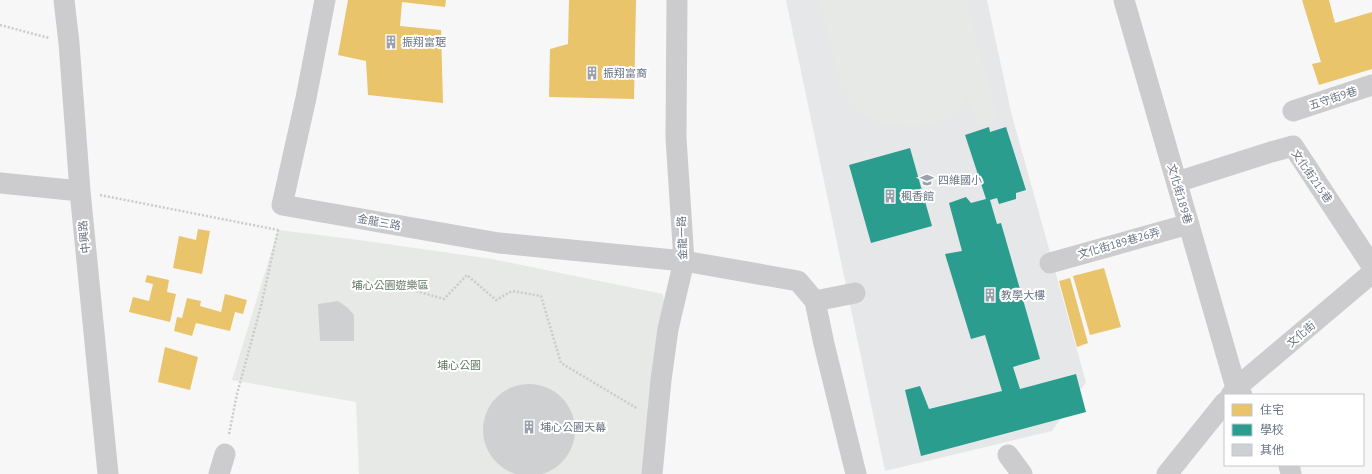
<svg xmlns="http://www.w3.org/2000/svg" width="1372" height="474" font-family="'PT Sans','Noto Sans TC',sans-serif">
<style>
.built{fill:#e5e7e8}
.green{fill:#e6e9e5}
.homes{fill:#e9c46a}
.schools{fill:#2a9d8f}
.building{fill:#cfd0d2}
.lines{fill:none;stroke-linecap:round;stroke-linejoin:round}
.path{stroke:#cacbcc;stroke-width:2.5;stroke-dasharray:2 2;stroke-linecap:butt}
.minor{stroke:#ccccce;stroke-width:21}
.labels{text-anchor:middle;stroke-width:4;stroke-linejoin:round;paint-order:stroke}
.poi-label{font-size:11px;fill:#697484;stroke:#fff;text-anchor:start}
.street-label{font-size:11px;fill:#697484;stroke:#fff}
.park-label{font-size:11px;fill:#657764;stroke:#fff}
</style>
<rect width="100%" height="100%" fill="#f7f7f7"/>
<path class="built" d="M786,0H987L1011,112L1086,382L1052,431L885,471Z"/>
<path class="green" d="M819,0H967L998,121L978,126L967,97L957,115L939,123L913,127L890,125L871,117L856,108L841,89Z
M278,230L352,239L492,259L663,294L668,329L647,474H359L356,402L232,380Z"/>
<path class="homes" d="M348,0H446L445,7L402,2L400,26L441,30L443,103L368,95L366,61L338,55Z
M569,0H636L634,99L549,97L550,49L568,44Z
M1302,0H1329L1335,23L1372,12V69L1319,85L1312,64L1321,62Z
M198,229L210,231L202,274L173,268L179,236L196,240Z
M1104,268L1121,327L1090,335L1073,276Z
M147,275L169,280L167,292L176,294L170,322L129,312L133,297L149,301L153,284L145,282Z
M1070,278L1088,343L1077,347L1059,281Z
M225,294L247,300L243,314L235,312L230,331L196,323L192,336L174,331L177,317L182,318L187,298L201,301L200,306L221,312Z
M165,347L198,357L190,390L158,382Z"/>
<path class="schools" d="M989,127L990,132L1006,127L1026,190L1016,193V199L999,204L997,198L990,200L997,224L1001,223L1040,359L1013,367L1020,389L1076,374L1086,412L921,456L905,390L920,386L929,409L1002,391L985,335L971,339L945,254L962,251L949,203L966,197L971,203L986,199L965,135Z
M910,148L932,226L871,243L849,165Z"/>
<path class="building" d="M338,301L348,308L354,315V341H320L318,304Z
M483 430a46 46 0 1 1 92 0a46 46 0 1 1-92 0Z"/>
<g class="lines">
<path class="path" d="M0,25L49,38
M100,195L278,230V229
M416,291L444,299L467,275L496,300L512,291L541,296L561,363L638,409
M229,434L237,394L261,306L278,230"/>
<path class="minor" d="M64,0L69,43L80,191L108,474
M325,0L306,98L282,205L499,243L684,261L798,281L815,301L824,344L856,474
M1124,0L1236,388L1242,395
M1293,111L1372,85
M1177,182L1271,152L1293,146L1372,266
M0,183L80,191
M1050,263L1189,224
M815,301L855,293
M1231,395L1236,388L1372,273
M1008,455L1022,474
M1289,465L1291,474
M219,474L225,454
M652,474L661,380L668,329L684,261L676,138L677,0
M1167,474L1225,402"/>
</g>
<defs>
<g id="building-bare" transform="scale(1.08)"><path d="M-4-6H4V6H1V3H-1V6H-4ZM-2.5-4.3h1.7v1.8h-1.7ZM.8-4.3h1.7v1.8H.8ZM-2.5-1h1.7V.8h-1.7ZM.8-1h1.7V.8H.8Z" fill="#9ba2ac" stroke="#fff" stroke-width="2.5" paint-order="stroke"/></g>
<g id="school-bare" transform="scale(1.08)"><path d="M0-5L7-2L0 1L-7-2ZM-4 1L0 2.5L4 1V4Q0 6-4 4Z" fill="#9ba2ac" stroke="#fff" stroke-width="2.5" paint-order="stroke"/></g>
</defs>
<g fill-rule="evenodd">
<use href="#building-bare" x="391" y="42"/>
<use href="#building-bare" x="592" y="73"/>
<use href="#school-bare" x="927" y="180"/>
<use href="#building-bare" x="890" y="196"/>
<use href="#building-bare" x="990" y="295"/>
<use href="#building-bare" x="529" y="427"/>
</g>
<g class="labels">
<g class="poi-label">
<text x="402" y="46">振翔富琚</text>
<text x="603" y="77">振翔富裔</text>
<text x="938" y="184">四維國小</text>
<text x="901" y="200">楓香館</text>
<text x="1001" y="299">教學大樓</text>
<text x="540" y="431">埔心公園天幕</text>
</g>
<g class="street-label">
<text transform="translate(1333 98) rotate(-18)" y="4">五守街9巷</text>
<text transform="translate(1312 176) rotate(55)" y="4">文化街215巷</text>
<text transform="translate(1180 194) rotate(74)" y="4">文化街189巷</text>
<text transform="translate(379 222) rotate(10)" y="4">金龍三路</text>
<text transform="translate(84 237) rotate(-96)" y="4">中興路</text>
<text transform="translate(682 238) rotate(-92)" y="4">金龍一路</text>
<text transform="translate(1119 243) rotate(-16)" y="4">文化街189巷26弄</text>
<text transform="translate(1301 334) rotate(-40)" y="4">文化街</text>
</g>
<g class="park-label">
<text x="390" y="289">埔心公園遊樂區</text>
<text x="459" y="369">埔心公園</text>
</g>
</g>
<rect x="1224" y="394" width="140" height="72" fill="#ffffff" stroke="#c3c7ce"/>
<rect x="1232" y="404" width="20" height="12" fill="#e9c46a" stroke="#c3c7ce"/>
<text x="1260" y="414" font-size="12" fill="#697484">住宅</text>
<rect x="1232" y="424" width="20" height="12" fill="#2a9d8f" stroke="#c3c7ce"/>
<text x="1260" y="434" font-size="12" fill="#697484">學校</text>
<rect x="1232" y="444" width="20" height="12" fill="#cfd0d2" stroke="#c3c7ce"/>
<text x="1260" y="454" font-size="12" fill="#697484">其他</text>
</svg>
